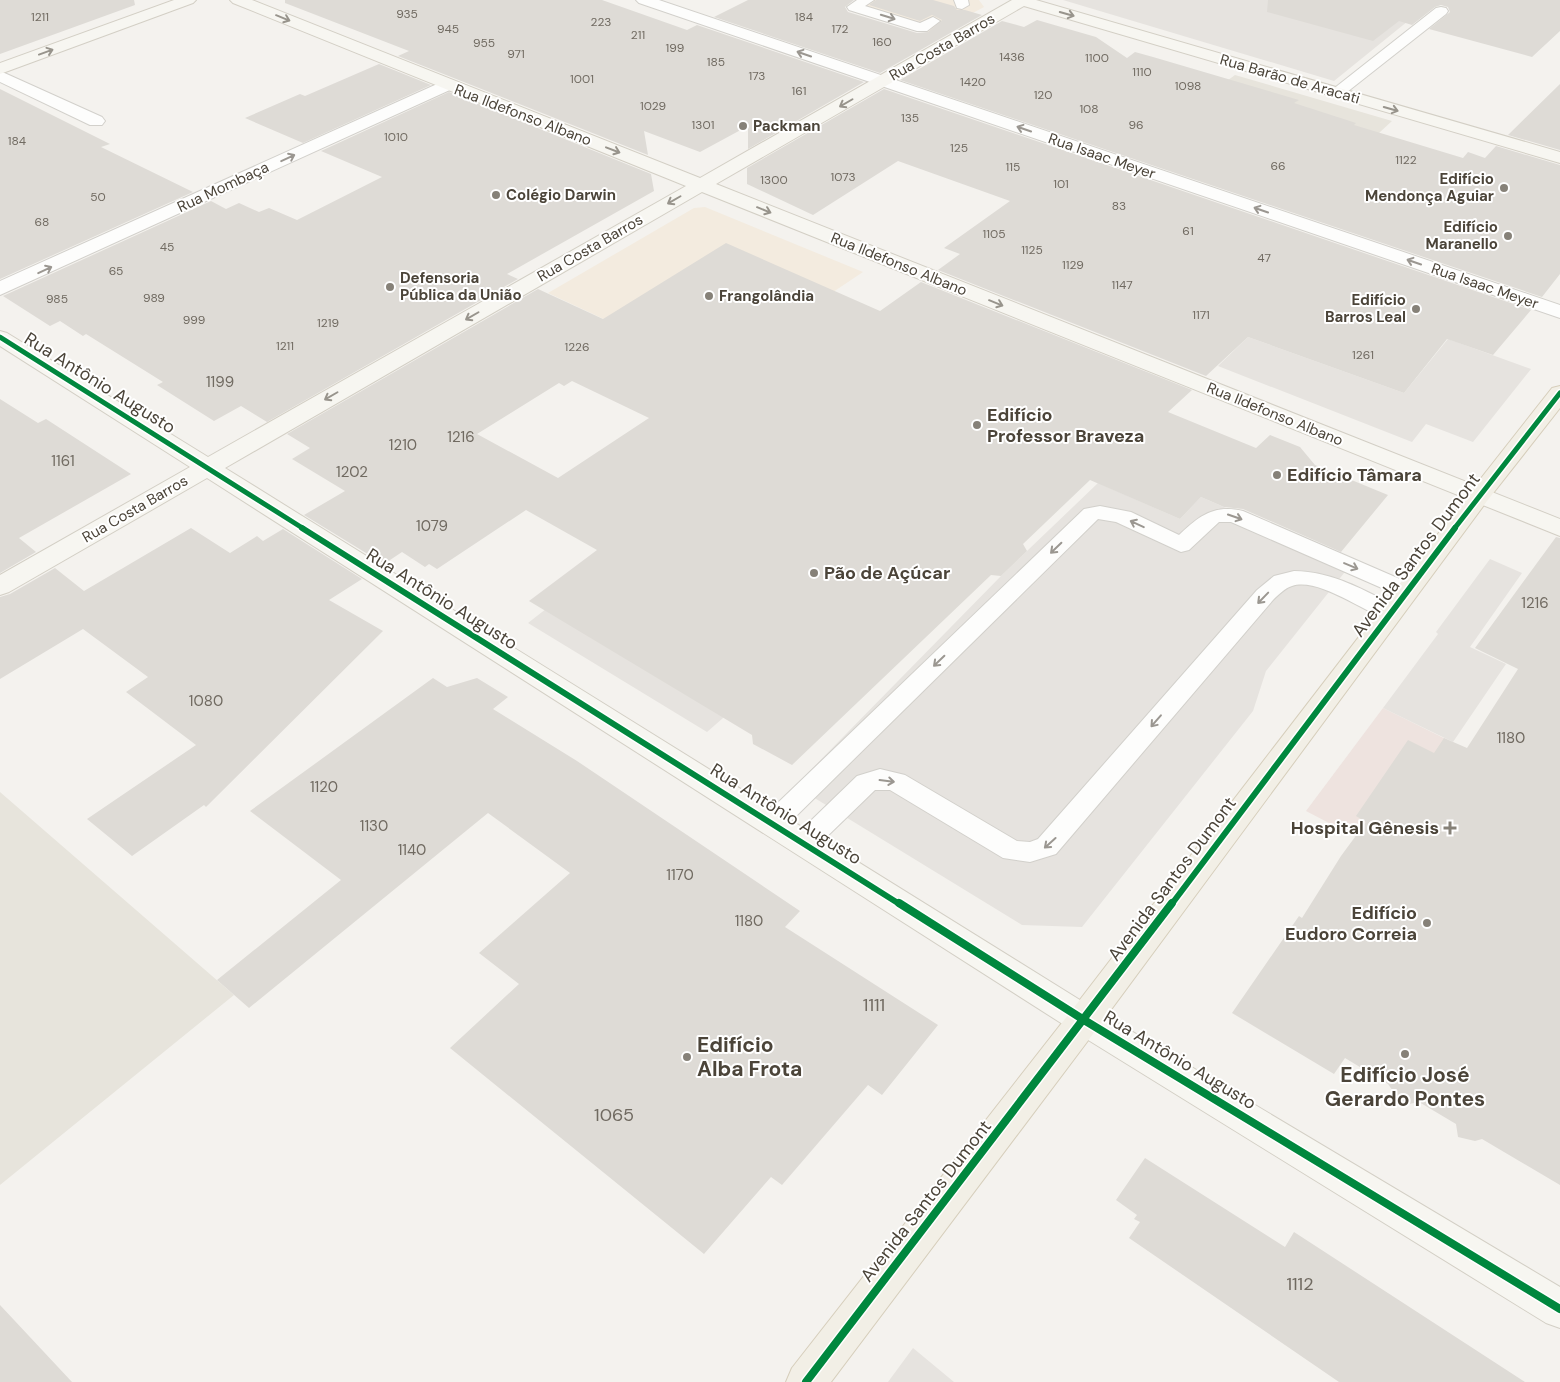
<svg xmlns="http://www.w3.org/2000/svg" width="1560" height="1382" font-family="'DM Sans',sans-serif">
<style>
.residential{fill:#e7e4dc}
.commercial{fill:#f3ebdf}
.medical{fill:#eee3df}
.parking{fill:#e6e3df}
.building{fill:#dedbd6;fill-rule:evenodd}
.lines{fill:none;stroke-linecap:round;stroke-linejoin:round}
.lane-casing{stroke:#d2d0cb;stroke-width:2}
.street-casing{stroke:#d2d0cb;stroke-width:2}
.secondary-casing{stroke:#d3cfc5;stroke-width:2}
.primary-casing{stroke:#d6cebb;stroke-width:2}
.lane{fill:#fdfdfc;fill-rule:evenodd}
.street{fill:#fdfdfc;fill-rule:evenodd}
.secondary{fill:#f7f6f1;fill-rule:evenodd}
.primary{fill:#f2efe6;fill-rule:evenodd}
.cycleway-far2-casing{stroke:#fff;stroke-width:8}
.cycleway-far1-casing{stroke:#fff;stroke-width:9}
.cycleway-casing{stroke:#fff;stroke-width:11}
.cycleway-far2{stroke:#00873e;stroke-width:5}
.cycleway-far1{stroke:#00873e;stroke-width:6}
.cycleway{stroke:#00873e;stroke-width:8}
.oneway{stroke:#98948c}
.oneway2{stroke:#9b9791}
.poi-dot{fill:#868178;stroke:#fff;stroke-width:2}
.labels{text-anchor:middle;stroke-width:4;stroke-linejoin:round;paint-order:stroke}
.far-number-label{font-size:12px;fill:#706a61}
.far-street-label{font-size:15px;fill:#4b4439;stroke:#fff}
.far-poi-label{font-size:15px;font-weight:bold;fill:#4b4439;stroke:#fff;text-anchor:start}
.number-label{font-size:15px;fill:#706a61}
.street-label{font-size:18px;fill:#4b4439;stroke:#fff}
.poi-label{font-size:18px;font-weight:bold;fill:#4b4439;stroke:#fff;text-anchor:start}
.near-number-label{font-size:18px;fill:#706a61}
.near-poi-label{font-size:21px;font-weight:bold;fill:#4b4439;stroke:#fff;text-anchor:start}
</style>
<rect width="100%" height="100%" fill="#f4f2ee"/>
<path class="residential" d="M1235,75L1392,121L1354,156L1193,106Z
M0,792L234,995L0,1185Z"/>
<path class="commercial" d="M859,0H979L984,7L934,34L847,6Z
M705,207L863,272L715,371L548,293L694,208Z"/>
<path class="medical" d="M1383,708L1466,749L1373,846L1306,811Z"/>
<path class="parking" d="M1063,0H1413L1429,4L1334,81Z
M1248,337L1404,393L1448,339L1531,369L1473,442L1426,424L1412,442L1218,366Z
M1098,483L1180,519L1201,497L1352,563L1266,671L1253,711L1082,927L1022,925L795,786L1001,576Z
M1490,559L1522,573L1470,647L1506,664L1453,742L1383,708L1438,634L1436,632Z
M551,605L731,711L707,732L528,623Z
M913,1348L954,1382H888Z"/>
<path class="building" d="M0,0H134L135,5L0,54Z
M285,0H602L687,30L697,25L864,82L748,149V126L700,152L644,131L648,155L398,56L409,51L285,3Z
M748,0H854L845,7L848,12L917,33L928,32L942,20L932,15L920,21L869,5L876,0H933L954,6L957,10H965L982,15L880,73L714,17Z
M1268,0H1560V31L1532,57L1429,29L1450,12L1448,7L1441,5L1435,7L1412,25L1399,21L1373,41L1267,12Z
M1037,20L1096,37L1127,58L1135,52L1153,57L1299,100L1294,103L1356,123L1354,125L1463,158L1468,152L1485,158L1496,146L1560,165V274L1542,297L900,80L1002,21L1024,27Z
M379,64L431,85L303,143L245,118L300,94L305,96Z
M1560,84V150L1508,135Z
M0,89L110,144L101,147L193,192L0,279Z
M884,89L1531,310L1493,355L1447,339L1404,393L1248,337L1206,376L938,270L960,254L944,248L1010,201L898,161L813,215L747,184V168Z
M449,92L651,174L654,191L507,274L518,279L267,422L241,406L214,421L157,385L163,382L86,334L83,336L60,321L50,326L3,296L211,201L226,209L239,203L259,212L269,208L297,220L382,177L321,151Z
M726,243L880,311L921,282L1192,390L1168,412L1256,448L1270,435L1300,447L1315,465L1388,495L1341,552L1243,509L1224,507L1201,497L1180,519L1090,480L1023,544L1027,551L1001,576L991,575L792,765L753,744L752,735L529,601L597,550L526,510L437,569L429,564L425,567L402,552L384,564L304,515L345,491L292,459L310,448L287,434L538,289L603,319ZM572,381L649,418L558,478L477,434L559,383L564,386Z
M0,399L38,423L46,419L131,474L19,538L36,552L0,573Z
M191,528L230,553L257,536L263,541L283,529L362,579L329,600L383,631L206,807L204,805L132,856L87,819L196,745L126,692L148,677L83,629L0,679V597L10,594L55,568L84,591Z
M1556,537L1560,538V1185L1482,1139L1475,1141L1458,1137L1456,1124L1419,1102L1409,1104L1399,1100L1388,1084L1345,1058L1334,1074L1232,1013L1299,916L1302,918L1341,856L1366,822L1356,816L1408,740L1434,753L1444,738L1467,748L1518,669L1475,648Z
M433,678L447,687L477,678L508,697L493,709L577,761L800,911L785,927L938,1025L882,1095L868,1085L782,1185L771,1177L704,1254L450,1048L519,984L479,953L570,873L488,813L249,1008L217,980L341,880L250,811Z
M1145,1158L1285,1247L1294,1232L1525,1382H1339L1129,1238L1140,1222L1134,1219L1137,1215L1116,1200Z
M0,1305L72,1382H0Z"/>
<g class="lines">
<g class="lane-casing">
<path id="lane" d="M857,0H874L865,6L920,23L933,17L940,21L927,31H917L849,10L847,7Z
M954,0H968L969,5L962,9L957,8Z
M1441,7L1446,8L1448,11L1446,14L1342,96H1332L1330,93L1332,90L1436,8Z
M1100,506L1131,512L1179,535C1199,516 1214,504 1243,511L1416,586L1419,591L1416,596L1408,598L1400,596L1231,522H1219L1189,550L1181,552L1116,522L1098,519L781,831L772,834L763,831L759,824L763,817L1084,509Z
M1294,571C1332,571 1366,591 1399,608L1402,613L1399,618L1391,621C1365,613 1319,577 1292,586C1285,588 1278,595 1273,600L1056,854L1030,862L1003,858L890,790H875L813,850L804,853L795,850L791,843L795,836L857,776L880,769L905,775L1017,841L1030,842L1038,839L1257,590L1274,576Z"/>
</g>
<g class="street-casing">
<path id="street" d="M636,0H659L1560,305V318L639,3Z
M0,71L102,117L105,121L102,125H90L0,82Z
M446,80L452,81L454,85L452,89L0,295V281Z"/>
</g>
<g class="secondary-casing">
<path id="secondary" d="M174,0H196L193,3L0,74V63Z
M230,0H252L700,178L1012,0H1036L1560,152V163L1024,6L716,184L1560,519V536L702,192L225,468L1096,1010L1560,1287V1328L1546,1323L1072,1030L207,478L9,592L0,595V575L190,467L0,346V331L7,333L208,457L686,186L233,3Z"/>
</g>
<g class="primary-casing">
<path id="primary" d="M1560,386V408L1487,501L1096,1030L831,1382H786L792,1368L1072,1010L1471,491L1552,388Z"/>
</g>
<use href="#lane" class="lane"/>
<use href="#street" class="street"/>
<use href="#secondary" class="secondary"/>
<use href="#primary" class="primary"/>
<g class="cycleway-far2-casing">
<path id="cycleway-far2" d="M0,337L304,529
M1454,529L1560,393"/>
</g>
<g class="cycleway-far1-casing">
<path id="cycleway-far1" d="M302,528L901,905
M1171,905L1455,528"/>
</g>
<g class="cycleway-casing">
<path id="cycleway" d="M899,903L1084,1020L1560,1309
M806,1382L1172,903"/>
</g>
<use href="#cycleway-far2" class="cycleway-far2"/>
<use href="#cycleway-far1" class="cycleway-far1"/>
<use href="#cycleway" class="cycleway"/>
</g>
<defs><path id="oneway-shaft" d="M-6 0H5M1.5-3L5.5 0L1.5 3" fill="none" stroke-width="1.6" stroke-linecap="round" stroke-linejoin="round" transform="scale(1.25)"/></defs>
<g class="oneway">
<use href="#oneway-shaft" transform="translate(1067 14) rotate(16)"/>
<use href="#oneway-shaft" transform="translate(283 18) rotate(22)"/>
<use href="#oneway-shaft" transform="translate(46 52) rotate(-20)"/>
<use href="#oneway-shaft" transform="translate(846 103) rotate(150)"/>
<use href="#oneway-shaft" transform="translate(1391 109) rotate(16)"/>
<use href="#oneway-shaft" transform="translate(613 150) rotate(21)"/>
<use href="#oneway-shaft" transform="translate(674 200) rotate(150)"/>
<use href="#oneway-shaft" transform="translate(764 210) rotate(22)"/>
<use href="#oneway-shaft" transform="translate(996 303) rotate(22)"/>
<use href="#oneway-shaft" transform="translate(472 316) rotate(150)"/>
<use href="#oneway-shaft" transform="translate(331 396) rotate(150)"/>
</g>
<g class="oneway2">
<use href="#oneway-shaft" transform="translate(888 17) rotate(17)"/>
<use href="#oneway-shaft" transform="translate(804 54) rotate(-161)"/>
<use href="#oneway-shaft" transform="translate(1024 129) rotate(-161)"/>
<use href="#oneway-shaft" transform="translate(288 158) rotate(-25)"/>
<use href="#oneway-shaft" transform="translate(1261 210) rotate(-161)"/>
<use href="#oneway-shaft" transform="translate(1414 262) rotate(-161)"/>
<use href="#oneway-shaft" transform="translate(45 270) rotate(-25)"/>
<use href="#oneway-shaft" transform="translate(1235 517) rotate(19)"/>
<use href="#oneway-shaft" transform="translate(1137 524) rotate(-155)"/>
<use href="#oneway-shaft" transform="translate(1056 548) rotate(136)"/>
<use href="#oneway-shaft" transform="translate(1351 566) rotate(23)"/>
<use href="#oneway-shaft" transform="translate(1263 598) rotate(134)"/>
<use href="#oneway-shaft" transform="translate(939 661) rotate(136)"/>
<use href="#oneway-shaft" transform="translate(1156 721) rotate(131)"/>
<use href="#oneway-shaft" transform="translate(887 781) rotate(7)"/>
<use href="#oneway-shaft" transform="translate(1050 843) rotate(138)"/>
</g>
<g class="poi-dot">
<circle cx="743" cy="126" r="5"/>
<circle cx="1504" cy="188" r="5"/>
<circle cx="496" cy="195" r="5"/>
<circle cx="1508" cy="236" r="5"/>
<circle cx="390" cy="287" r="5"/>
<circle cx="709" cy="296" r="5"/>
<circle cx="1416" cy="309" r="5"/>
<circle cx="977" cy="425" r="5"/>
<circle cx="1277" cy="475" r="5"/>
<circle cx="814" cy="573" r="5"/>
<path d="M1447.5 820.5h5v5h5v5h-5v5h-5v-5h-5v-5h5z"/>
<circle cx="1427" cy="923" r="5"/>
<circle cx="1405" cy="1054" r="5"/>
<circle cx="687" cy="1057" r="5"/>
</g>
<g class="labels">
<g class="far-number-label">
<text x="407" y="18">935</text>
<text x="40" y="21">1211</text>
<text x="804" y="21">184</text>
<text x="601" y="26">223</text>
<text x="448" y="33">945</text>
<text x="840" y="33">172</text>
<text x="638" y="39">211</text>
<text x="882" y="46">160</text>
<text x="484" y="47">955</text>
<text x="675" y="52">199</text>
<text x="516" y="58">971</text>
<text x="1012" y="61">1436</text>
<text x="1097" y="62">1100</text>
<text x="716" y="66">185</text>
<text x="1142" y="76">1110</text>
<text x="757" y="80">173</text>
<text x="582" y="83">1001</text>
<text x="973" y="86">1420</text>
<text x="1188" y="90">1098</text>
<text x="799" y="95">161</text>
<text x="1043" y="99">120</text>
<text x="653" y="110">1029</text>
<text x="1089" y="113">108</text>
<text x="910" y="122">135</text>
<text x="703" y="129">1301</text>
<text x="1136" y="129">96</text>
<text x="396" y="141">1010</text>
<text x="17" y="145">184</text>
<text x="959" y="152">125</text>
<text x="1406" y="164">1122</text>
<text x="1278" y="170">66</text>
<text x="1013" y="171">115</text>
<text x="843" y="181">1073</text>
<text x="774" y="184">1300</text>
<text x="1061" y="188">101</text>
<text x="98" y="201">50</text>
<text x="1119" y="210">83</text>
<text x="42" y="226">68</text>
<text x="1188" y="235">61</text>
<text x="994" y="238">1105</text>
<text x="167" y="251">45</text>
<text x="1032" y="254">1125</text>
<text x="1264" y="262">47</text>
<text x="1073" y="269">1129</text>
<text x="116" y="275">65</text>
<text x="1122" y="289">1147</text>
<text x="154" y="302">989</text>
<text x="57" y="303">985</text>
<text x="1201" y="319">1171</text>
<text x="194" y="324">999</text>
<text x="328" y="327">1219</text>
<text x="285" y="350">1211</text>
<text x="577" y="351">1226</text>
<text x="1363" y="359">1261</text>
</g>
<g class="far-street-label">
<text transform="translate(942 47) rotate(-30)" y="5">Rua Costa Barros</text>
<text transform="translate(1290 79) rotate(16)" y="5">Rua Barão de Aracati</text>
<text transform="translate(523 115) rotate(21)" y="5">Rua Ildefonso Albano</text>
<text transform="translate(1102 156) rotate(19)" y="5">Rua Isaac Meyer</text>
<text transform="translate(223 187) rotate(-25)" y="5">Rua Mombaça</text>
<text transform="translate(590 248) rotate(-30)" y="5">Rua Costa Barros</text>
<text transform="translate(899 264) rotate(22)" y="5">Rua Ildefonso Albano</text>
<text transform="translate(1485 286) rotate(19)" y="5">Rua Isaac Meyer</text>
<text transform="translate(1275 414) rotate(22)" y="5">Rua Ildefonso Albano</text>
<text transform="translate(135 509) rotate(-30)" y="5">Rua Costa Barros</text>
</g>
<g class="far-poi-label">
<text x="753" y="131">Packman</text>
<text x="1494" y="184" text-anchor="end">Edifício<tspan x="1494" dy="17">Mendonça Aguiar</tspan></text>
<text x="506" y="200">Colégio Darwin</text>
<text x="1498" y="232" text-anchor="end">Edifício<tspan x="1498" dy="17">Maranello</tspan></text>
<text x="400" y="283">Defensoria<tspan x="400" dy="17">Pública da União</tspan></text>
<text x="719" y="301">Frangolândia</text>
<text x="1406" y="305" text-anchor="end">Edifício<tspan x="1406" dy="17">Barros Leal</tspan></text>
</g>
<g class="number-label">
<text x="220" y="387">1199</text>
<text x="461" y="442">1216</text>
<text x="403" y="450">1210</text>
<text x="63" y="466">1161</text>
<text x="352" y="477">1202</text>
<text x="432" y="531">1079</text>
<text x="1535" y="608">1216</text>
<text x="206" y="706">1080</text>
<text x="1511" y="743">1180</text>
<text x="324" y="792">1120</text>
<text x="374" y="831">1130</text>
<text x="412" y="855">1140</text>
<text x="680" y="880">1170</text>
<text x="749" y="926">1180</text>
</g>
<g class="street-label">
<text transform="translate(100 383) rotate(32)" y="6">Rua Antônio Augusto</text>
<text transform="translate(1416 555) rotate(-53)" y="6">Avenida Santos Dumont</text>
<text transform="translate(442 599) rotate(32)" y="6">Rua Antônio Augusto</text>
<text transform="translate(786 814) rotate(32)" y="6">Rua Antônio Augusto</text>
<text transform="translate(1172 879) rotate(-53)" y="6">Avenida Santos Dumont</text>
<text transform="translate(1180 1060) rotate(31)" y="6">Rua Antônio Augusto</text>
<text transform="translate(926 1201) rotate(-52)" y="6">Avenida Santos Dumont</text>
</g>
<g class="poi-label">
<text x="987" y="421">Edifício<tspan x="987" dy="21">Professor Braveza</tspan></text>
<text x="1287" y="481">Edifício Tâmara</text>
<text x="824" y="579">Pão de Açúcar</text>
<text x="1439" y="834" text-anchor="end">Hospital Gênesis</text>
<text x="1417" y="919" text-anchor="end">Edifício<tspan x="1417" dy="21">Eudoro Correia</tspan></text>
</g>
<g class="near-number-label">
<text x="874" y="1011">1111</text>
<text x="614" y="1121">1065</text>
<text x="1300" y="1290">1112</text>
</g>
<g class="near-poi-label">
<text x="697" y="1052">Edifício<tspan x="697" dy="24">Alba Frota</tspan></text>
<text x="1405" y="1082" text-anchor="middle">Edifício José<tspan x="1405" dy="24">Gerardo Pontes</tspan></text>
</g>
</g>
</svg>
